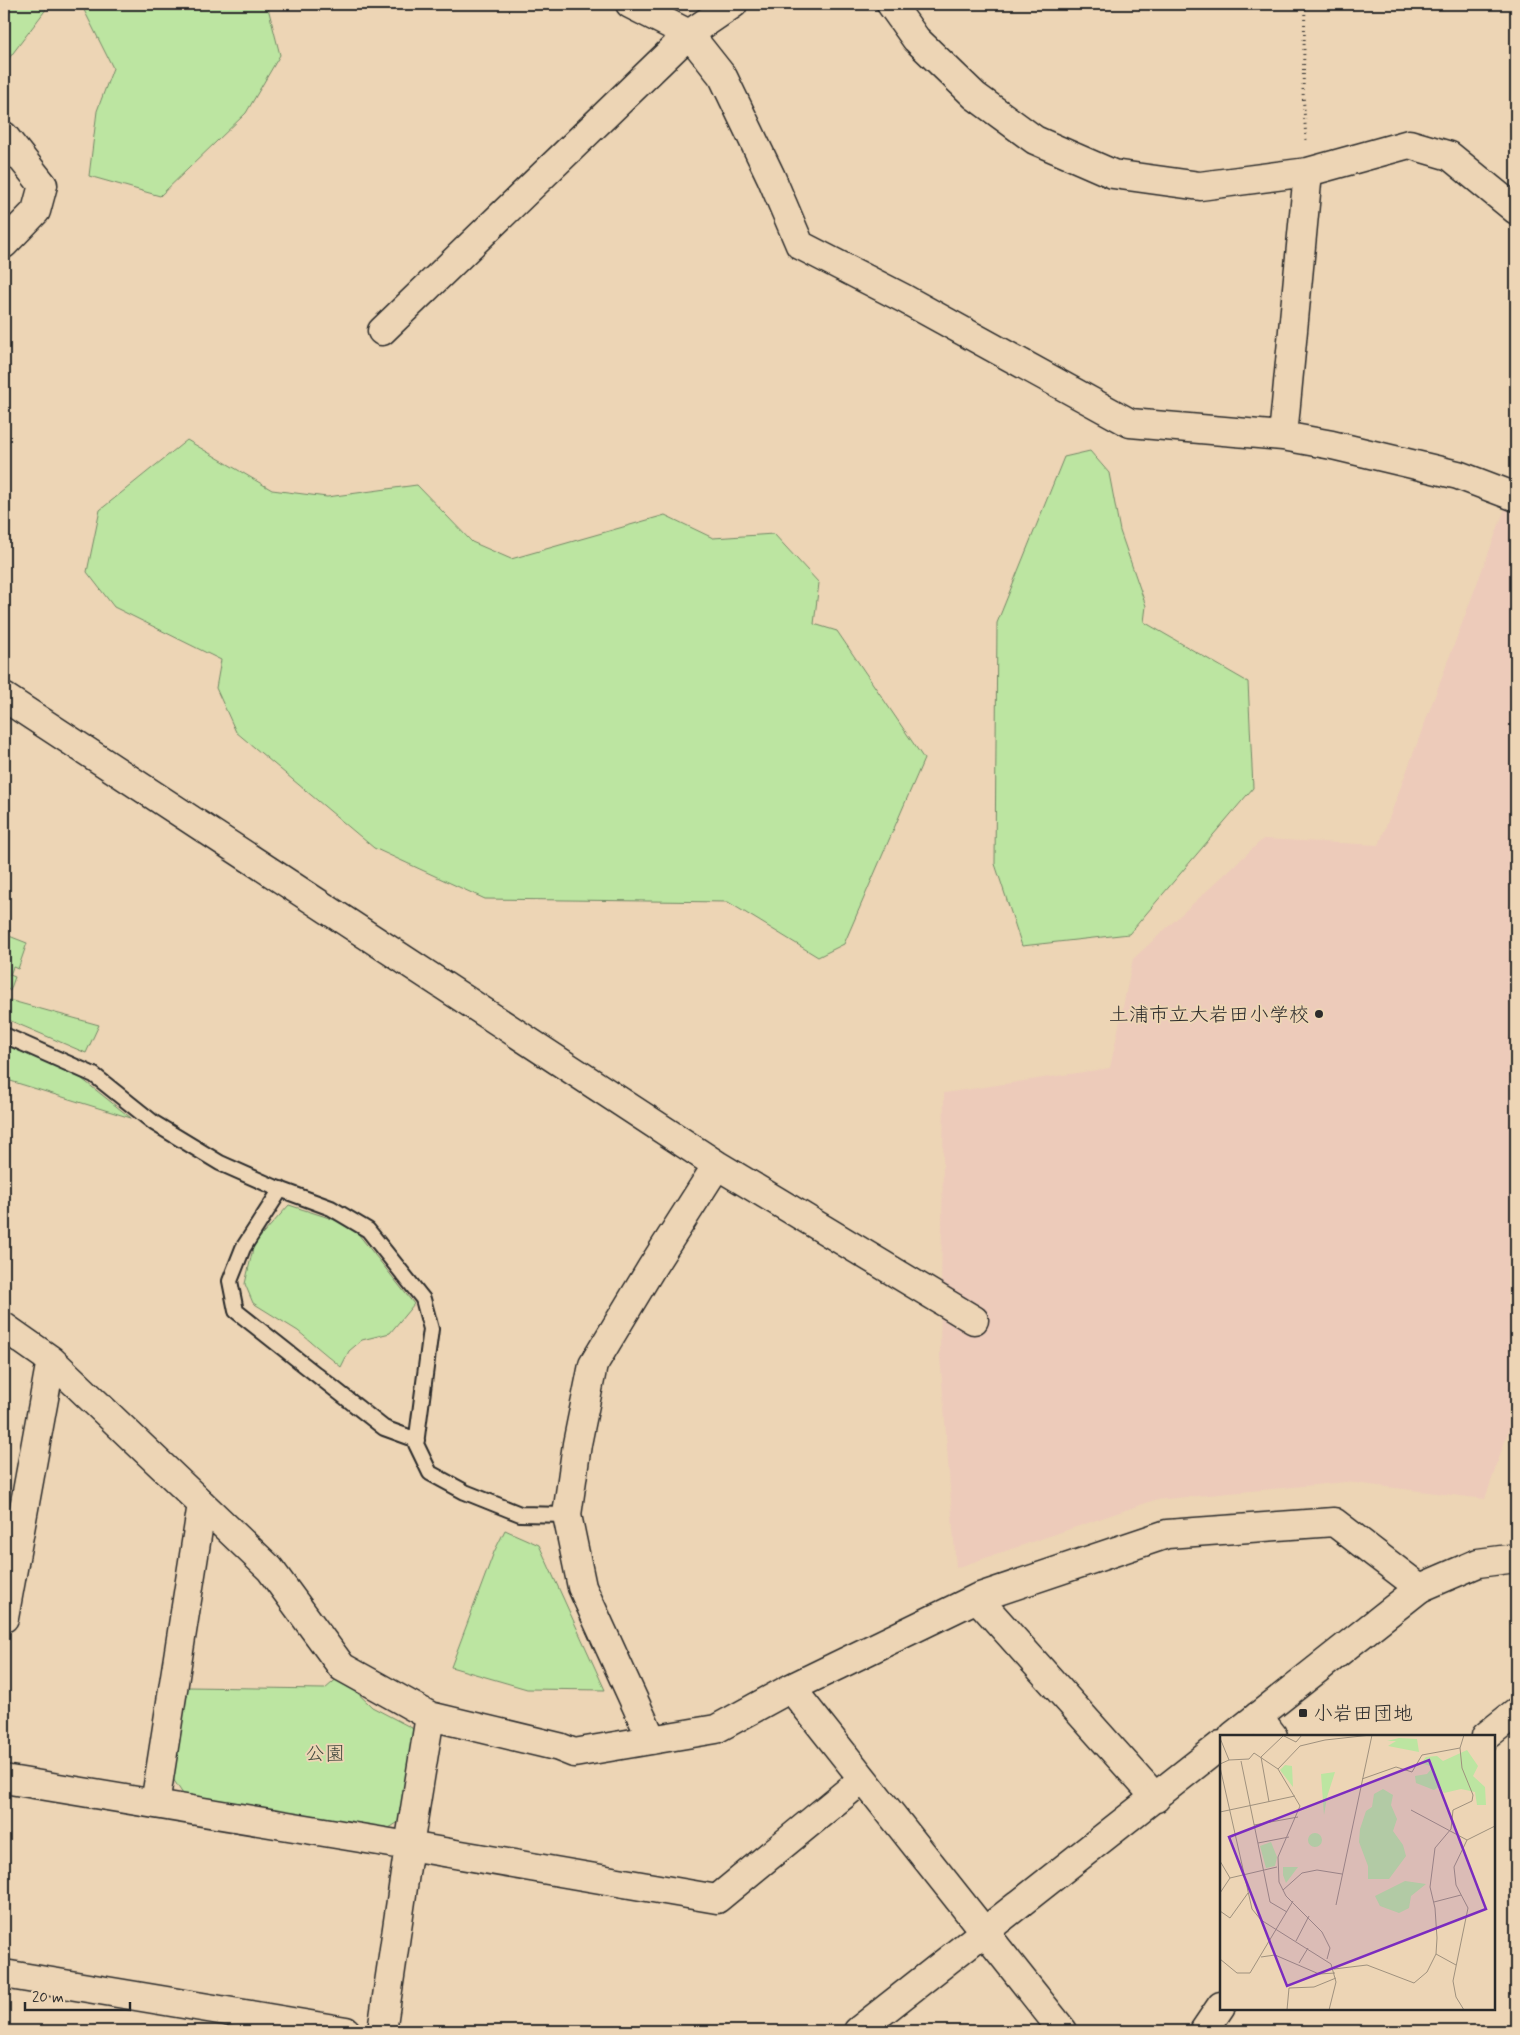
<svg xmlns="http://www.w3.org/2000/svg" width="1520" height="2035" font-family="Mynerve,'Klee One',sans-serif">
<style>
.built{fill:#edcbba}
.green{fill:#bce5a1;stroke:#748866}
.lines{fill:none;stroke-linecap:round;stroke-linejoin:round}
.service-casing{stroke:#2b2b2b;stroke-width:18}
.minor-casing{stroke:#2b2b2b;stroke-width:31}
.tertiary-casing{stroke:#2b2b2b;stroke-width:31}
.path{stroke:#2b2b2b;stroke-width:3;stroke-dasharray:1 4;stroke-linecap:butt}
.service{stroke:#edd5b5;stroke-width:14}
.minor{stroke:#edd5b5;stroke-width:28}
.tertiary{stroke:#edd5b5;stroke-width:28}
.poi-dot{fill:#2b2b2b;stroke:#edd5b5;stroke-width:2}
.labels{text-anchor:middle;stroke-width:4;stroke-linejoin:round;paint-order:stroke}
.poi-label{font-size:20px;fill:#2b2b2b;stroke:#edd5b5;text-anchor:end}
.park-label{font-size:20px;fill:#41473d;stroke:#edd5b5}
.inset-road{fill:none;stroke:#9f917e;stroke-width:1}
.view{fill:#7b2cbf;fill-opacity:0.15;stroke:#7b2cbf;stroke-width:2.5}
.inset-edge{fill:none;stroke:#2b2b2b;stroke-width:2.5}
</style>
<rect width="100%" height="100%" fill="#edd5b5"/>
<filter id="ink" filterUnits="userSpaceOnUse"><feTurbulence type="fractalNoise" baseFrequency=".02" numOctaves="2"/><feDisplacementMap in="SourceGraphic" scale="10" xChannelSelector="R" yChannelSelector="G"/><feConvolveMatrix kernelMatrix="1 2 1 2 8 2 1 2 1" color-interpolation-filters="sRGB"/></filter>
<g filter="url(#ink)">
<path class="built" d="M1506,506L1516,512V1409L1485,1499L1346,1482L1155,1500L956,1568L940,1355L944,1093L1110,1068L1133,959L1263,839L1379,845Z"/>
<path class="green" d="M4,4H50L4,65Z
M81,4H267L280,55L246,113L160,196L89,176L97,111L113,68Z
M187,440L272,490L327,497L417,485L472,542L511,559L665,515L713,538L774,534L819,583L814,624L837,631L924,759L844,944L818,957L728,902L485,899L374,848L236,732L216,688L221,660L114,607L87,572L100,510Z
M1090,451L1109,473L1120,531L1146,606L1144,622L1248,682L1253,788L1129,934L1022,946L995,864L997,623L1064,457Z
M4,934L27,943L18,969L13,967L10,975L15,977L10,991L4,986Z
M4,998L5,999L99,1025L86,1053L4,1018Z
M4,1045L72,1071L131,1118L4,1079Z
M289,1205L351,1225L414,1304L390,1333L362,1340L349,1351L341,1367L298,1331L253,1303L245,1284L254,1244Z
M505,1530L539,1545L605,1690L527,1689L451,1667L494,1552Z
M340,1676L372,1707L412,1728L419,1745L405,1818L389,1828L183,1794L173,1779L188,1687L325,1689Z"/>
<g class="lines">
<g class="service-casing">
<path id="service" d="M4,1035L94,1075L154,1123L220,1163L274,1187L331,1208L368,1230L423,1299L431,1329L416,1444L430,1473L465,1492L520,1514L567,1515
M281,1189L243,1248L230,1281L236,1311L384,1428L417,1440"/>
</g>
<g class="minor-casing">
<path id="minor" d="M630,4L689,34L723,77L771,177L800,245L903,298L1130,423L1283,436L1332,445L1458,475L1516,497
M891,4L916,39L975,96L1035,140L1113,174L1200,186L1308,172L1409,144L1450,156L1516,210
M4,136L43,185L36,211L4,244
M382,331L689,34L733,4
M1283,436L1308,172
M4,697L717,1165L974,1320
M4,1327L51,1360L270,1569L342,1667L430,1716L559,1747L574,1753L716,1729L791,1688L977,1598L1167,1534L1334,1522L1420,1588
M977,1598L1156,1798
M4,1618L51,1360
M791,1688L1063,2031
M1258,1716L1273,1736
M1486,1736L1516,1712
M652,1740L582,1587L567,1515L577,1444L593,1365L652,1267L717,1165
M4,1779L409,1846L717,1899L863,1779
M155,1804L202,1504
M382,2031L409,1846L430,1716
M1204,2031L1221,2006"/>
</g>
<g class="tertiary-casing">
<path id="tertiary" d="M1233,1736L1420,1588L1478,1563L1516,1558
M4,1974L346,2031
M858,2031L1221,1745"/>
</g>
<path class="path" d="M1305,4L1303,92L1306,140"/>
<use href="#service" class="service"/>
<use href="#minor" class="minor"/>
<use href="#tertiary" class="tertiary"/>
</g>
</g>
<g class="poi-dot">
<circle cx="1319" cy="1014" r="5"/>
<rect x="1298" y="1708" width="10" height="10" rx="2.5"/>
</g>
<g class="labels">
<g class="poi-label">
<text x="1309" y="1021">土浦市立大岩田小学校</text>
<text x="1313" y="1720" text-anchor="start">小岩田団地</text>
</g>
<g class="park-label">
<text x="325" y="1760">公園</text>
</g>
</g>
<g transform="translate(1220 1735)">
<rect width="275" height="275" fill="#edd5b5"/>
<path d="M179,3L197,4L199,17L168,11L176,6H167ZM247,15L258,31L253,41L265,52L266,70H257L255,57L241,54L224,58L220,51L214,55L196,48L195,41L207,39L213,32L201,28L206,22L217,21L223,26ZM65,30L72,31L73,52L60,35ZM115,37L107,62L104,80L101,39ZM163,54L173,60L171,70L177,84L173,96L183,110L186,121L169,144H148V131L139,107L140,94L146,76L152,72L154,59ZM88 105a7 7 0 1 1 14 0a7 7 0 1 1-14 0ZM51,107L57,122L55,131L46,133L40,111ZM63,132H78L66,148L63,140ZM185,146L206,149L191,161L189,173L179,178L160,171L155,161Z" fill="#bce5a1"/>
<path class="inset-road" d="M62,0L76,7L82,0M0,3L9,25M41,22L49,67M41,22L63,1M21,26L50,167L67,177M0,29L9,25L29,24L34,18L58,34M0,32L32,174L41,185L111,229L116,247L109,275M142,44L176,32L192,37L202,20L240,13M191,75L247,105M0,77L75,61M34,90L78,82M38,108L69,102M0,126L10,143M63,155L82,138L97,135L122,139M0,158L10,143L57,132M214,167L241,160M116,170L152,0M0,176L10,183L28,158M76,206L89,181M216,219L236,230M41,222L55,220L99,239L115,238M0,224L17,238H30L73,166M107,224L110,213L102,197L66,161L59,147L58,122L80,71L58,34L80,11L105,5L151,0M79,228L88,213M114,234L147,230L194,248L207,237L216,219L217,203L215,173L210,152L215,113L231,94L233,75L252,66L253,60L242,33L240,13L244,0M67,275L69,253L94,252L116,243M150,275H186M244,275L236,262L233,246L248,173L236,150L234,132L247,105L275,91"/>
<path class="view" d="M209,25L266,174L67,251L9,102Z"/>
<rect width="275" height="275" class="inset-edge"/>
</g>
<rect width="1520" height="2035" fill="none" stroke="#edd5b5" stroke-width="20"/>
<rect x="10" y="10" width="1500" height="2015" fill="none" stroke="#2b2b2b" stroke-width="2" filter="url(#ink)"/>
<path d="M25 2002v8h105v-8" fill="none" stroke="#2b2b2b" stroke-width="2.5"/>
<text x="32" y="2002" font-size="15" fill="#2b2b2b" stroke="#edd5b5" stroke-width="4" paint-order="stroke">20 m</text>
</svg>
